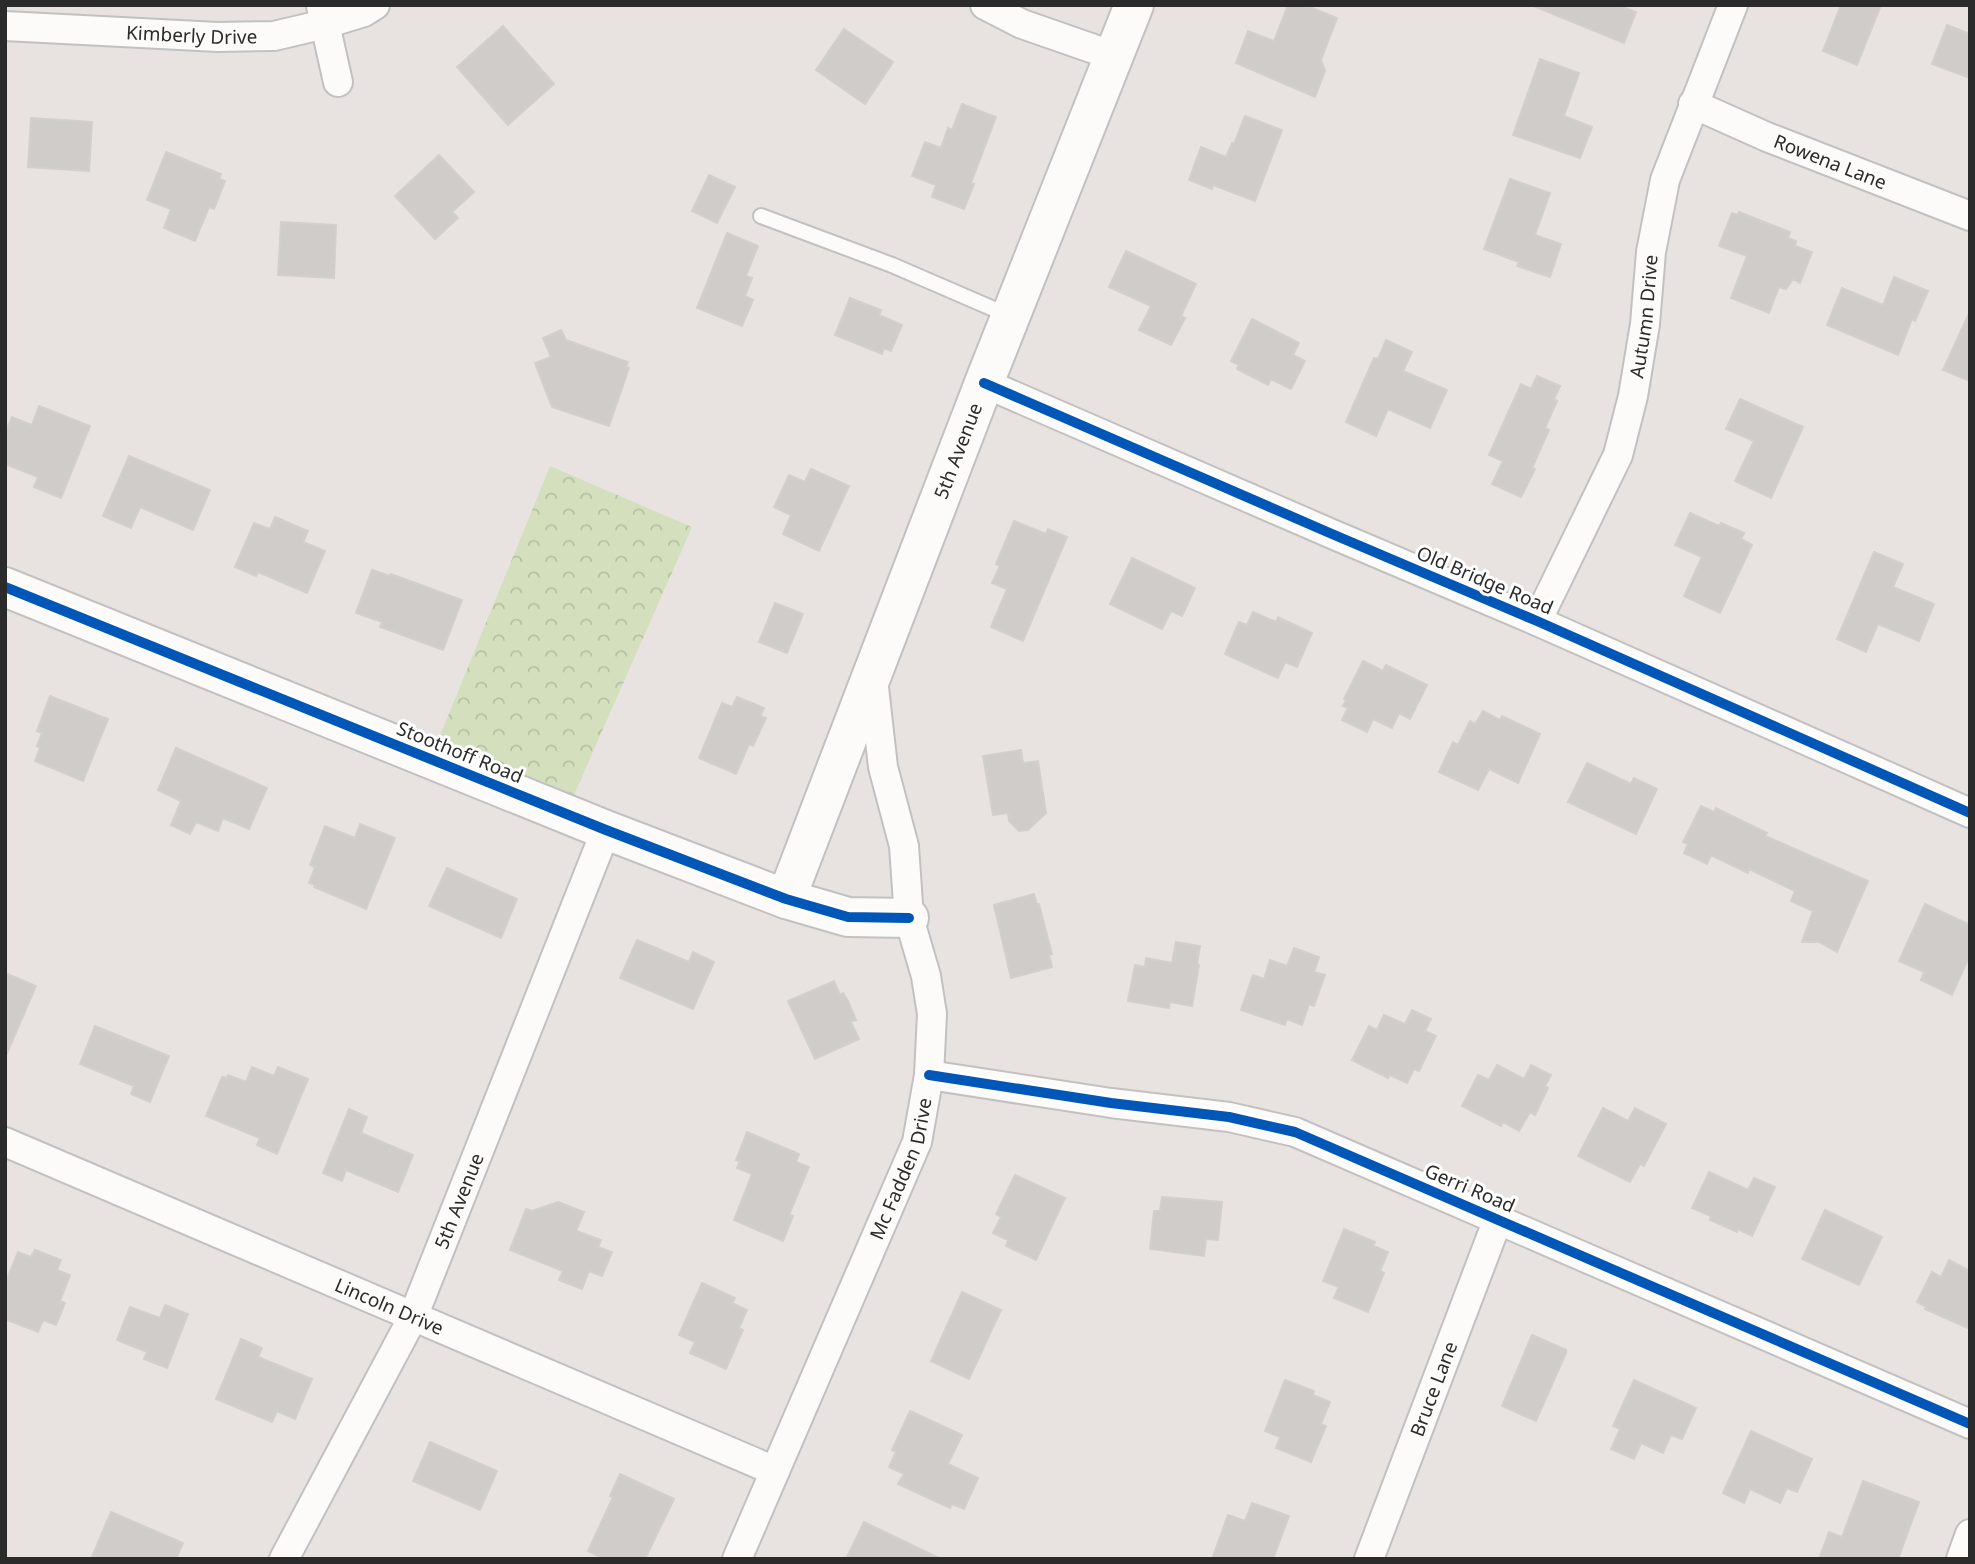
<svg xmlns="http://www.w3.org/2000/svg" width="1975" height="1564" font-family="'Noto Sans',sans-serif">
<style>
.forest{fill:url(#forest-crowns)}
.building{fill:#cfccca;stroke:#d3cfcd;stroke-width:2}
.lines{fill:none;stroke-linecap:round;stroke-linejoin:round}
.lane-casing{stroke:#c2c1c2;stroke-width:18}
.street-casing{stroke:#c2c1c2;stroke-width:32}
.secondary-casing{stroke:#c2c1c2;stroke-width:42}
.lane{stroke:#fcfbfa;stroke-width:14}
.street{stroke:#fcfbfa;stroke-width:28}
.secondary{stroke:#fcfbfa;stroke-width:38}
.cycleway-casing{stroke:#fff;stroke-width:15}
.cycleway{stroke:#0057b8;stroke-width:10}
.labels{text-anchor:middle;stroke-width:6;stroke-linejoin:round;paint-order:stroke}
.street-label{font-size:19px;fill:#2b2b2b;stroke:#fff}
</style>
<defs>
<pattern id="forest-crowns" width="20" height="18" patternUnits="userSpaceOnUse" patternTransform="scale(1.75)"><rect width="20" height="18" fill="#d4e0bd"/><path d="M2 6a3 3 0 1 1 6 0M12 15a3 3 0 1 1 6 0" fill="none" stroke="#b6c0a3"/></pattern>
</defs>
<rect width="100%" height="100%" fill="#e8e3e1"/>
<path class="forest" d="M550,466L692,527L574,795L439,738Z"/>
<path class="building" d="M1288,5H1305L1337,18L1321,60L1325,71L1315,97L1236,63L1248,31L1274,41Z
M1531,5H1618L1636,12L1624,43Z
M1841,5H1881L1857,65L1823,51Z
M1947,25L1970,34V78L1932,64Z
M503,26L554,84L508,125L457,67Z
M844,29L893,62L865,104L816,70Z
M1540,59L1579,73L1564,116L1592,127L1580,158L1513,135Z
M962,104L996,117L971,183L974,184L964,209L932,197L936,185L912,176L925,142L941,148L948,128L952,130Z
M1245,116L1282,130L1255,201L1213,185L1212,189L1189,180L1201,147L1226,157L1232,143L1234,144Z
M31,118L92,122L89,171L28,167Z
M166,152L221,174L219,179L225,181L214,209L209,207L195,241L164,228L171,209L147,200Z
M439,155L474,192L452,212L458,218L435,239L395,196Z
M709,175L735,187L717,223L692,211Z
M1510,179L1550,193L1535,235L1561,244L1550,277L1517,266L1519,262L1484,249Z
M1739,212L1790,232L1788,238L1796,241L1795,246L1812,252L1800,283L1793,279L1786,289L1779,287L1769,313L1731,298L1747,256L1719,246L1732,213L1737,215Z
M281,222L336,225L334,278L278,275Z
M727,233L758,246L746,276L752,278L745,296L753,300L742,326L697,308Z
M1126,251L1196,284L1181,316L1185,318L1171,345L1139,330L1151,306L1109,287Z
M1894,277L1928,291L1915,321L1912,319L1898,355L1827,325L1842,288L1883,305Z
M850,298L881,310L879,315L902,325L891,351L884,348L882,354L835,335Z
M1970,311V381L1943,370Z
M1252,319L1299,343L1293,355L1305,361L1291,389L1271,379L1268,385L1237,369L1239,365L1231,361Z
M561,330L566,340L628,362L626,367L629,368L609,426L552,407L535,363L551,357L543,338Z
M1386,340L1412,352L1403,371L1447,390L1430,428L1388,409L1376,436L1346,422L1374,358L1378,359Z
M1537,376L1560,386L1554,399L1557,401L1545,428L1549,430L1532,468L1535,469L1521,497L1492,484L1503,461L1489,455L1521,384L1531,389Z
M1740,399L1803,427L1771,498L1735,481L1754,441L1726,429Z
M39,406L90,426L61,498L34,487L38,477L5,464V433L12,417L32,425Z
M129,456L210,490L193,530L140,507L131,528L103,516Z
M811,469L849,486L819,551L783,534L791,515L774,507L789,475L805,482Z
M1690,513L1719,526L1721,523L1744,533L1741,539L1752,545L1720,613L1684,596L1702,557L1675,545Z
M275,517L308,531L303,542L325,551L307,593L258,572L256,576L235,567L254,523L270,529Z
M1014,521L1046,534L1048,529L1067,537L1023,641L991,627L1007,589L992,583L1000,566L996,564Z
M1874,552L1903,564L1893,587L1934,604L1919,641L1878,624L1866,652L1837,639Z
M1132,558L1195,588L1182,616L1171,611L1162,629L1110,604Z
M372,570L390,576L391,574L462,600L443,650L380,627L382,622L356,613Z
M775,603L803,614L787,653L759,642Z
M1253,612L1276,622L1278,617L1312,633L1297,667L1285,662L1278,678L1225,654L1239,622L1247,625Z
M1363,661L1383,671L1386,665L1427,685L1410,719L1399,713L1392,728L1373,719L1367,732L1342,720L1348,708L1343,706L1346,700L1344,699Z
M50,696L108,719L83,781L35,761L40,748L37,746L42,733L37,731Z
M737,697L764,708L760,716L766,718L753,746L749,744L736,774L699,758L722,703L732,707Z
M1483,711L1500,720L1502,716L1540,734L1518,783L1489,769L1478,790L1439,772L1453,742L1458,745L1470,721L1475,724Z
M176,748L267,788L249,829L223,818L218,831L196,822L190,834L171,825L181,801L158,790Z
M1021,750L1023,763L1038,761L1046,813L1028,830L1019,831L1009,821L1008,813L993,815L983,756Z
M1587,763L1631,784L1634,778L1657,789L1636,834L1568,802Z
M1701,806L1714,812L1716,808L1767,833L1765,836L1868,881L1837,952L1819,942H1802L1813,911L1791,901L1795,891L1749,869L1748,873L1711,855L1707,864L1684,853L1688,844L1683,842Z
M360,824L395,838L366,909L314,887L315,885L309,883L315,867L310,865L325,826L355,838Z
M447,868L517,899L501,938L429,906Z
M1034,894L1037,904H1039L1052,954L1049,955L1052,967L1011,978L994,905Z
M1925,904L1970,925V955L1952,995L1921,980L1924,972L1899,961Z
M637,940L689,962L693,952L714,962L693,1009L620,978Z
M1176,942L1200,946L1197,964L1199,965L1192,1006L1170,1002L1169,1008L1128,1001L1135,965L1145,967L1146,958L1172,963Z
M1294,948L1319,957L1314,972L1325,975L1314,1006L1309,1004L1302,1025L1287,1019L1285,1025L1241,1010L1253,975L1264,979L1270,960L1287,966Z
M5,973L36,986L5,1058Z
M834,981L840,995L843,993L848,1001L856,1020L851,1022L859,1039L815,1059L788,1001Z
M1412,1010L1431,1019L1425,1031L1436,1036L1419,1071L1414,1069L1407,1083L1390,1075L1388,1078L1352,1060L1369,1026L1377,1030L1384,1015L1405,1024Z
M95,1026L169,1056L150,1102L131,1094L134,1086L80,1064Z
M1497,1065L1524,1079L1531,1065L1551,1075L1545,1086L1548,1088L1535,1115L1530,1112L1519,1131L1503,1122L1501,1126L1462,1106L1478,1075L1489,1080Z
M252,1067L274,1076L278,1067L308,1079L277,1154L257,1145L260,1138L206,1116L222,1077L227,1078L228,1075L246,1082Z
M1603,1108L1628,1121L1635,1108L1666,1124L1644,1166L1640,1164L1630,1182L1578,1156Z
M349,1109L367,1117L361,1133L413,1155L398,1192L346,1170L342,1181L323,1173Z
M747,1132L799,1154L796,1162L809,1167L789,1215L793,1216L783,1241L734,1220L752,1174L737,1168L740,1161L736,1160Z
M1709,1172L1748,1190L1754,1178L1775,1187L1752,1236L1738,1229L1737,1232L1710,1220L1711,1216L1692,1208Z
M1015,1175L1065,1198L1036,1260L1006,1246L1008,1240L993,1233L1001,1217L996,1214Z
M1162,1197L1222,1202L1218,1240L1206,1239L1204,1256L1150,1249L1154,1211H1160Z
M558,1202L584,1212L576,1231L601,1240L598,1247L612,1252L602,1276L589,1271L582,1289L559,1280L563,1271L510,1250L526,1209L532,1211Z
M1825,1210L1882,1237L1859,1285L1802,1259Z
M1344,1229L1375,1242L1373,1246L1388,1252L1380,1271L1384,1273L1368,1312L1334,1298L1339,1287L1323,1281Z
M35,1250L61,1260L57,1270L70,1275L60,1301L65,1303L56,1325L43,1320L38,1332L5,1319V1284L18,1252L31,1257Z
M1949,1260L1970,1271V1329L1925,1309L1926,1307L1917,1302L1932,1272L1941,1277Z
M702,1283L735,1298L732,1303L747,1310L739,1328L743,1330L726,1369L690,1353L695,1342L679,1335Z
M962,1292L1001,1310L969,1379L931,1361Z
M165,1305L188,1314L167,1368L144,1359L147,1352L117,1340L130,1307L160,1318Z
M1532,1335L1566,1350V1353L1536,1421L1502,1406Z
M241,1339L262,1348L258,1357L312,1379L295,1419L277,1411L272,1422L216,1399Z
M1285,1380L1314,1391L1313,1395L1330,1402L1321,1424L1326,1426L1311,1462L1276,1448L1280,1437L1265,1431Z
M1634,1380L1696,1408L1682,1439L1671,1435L1663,1453L1641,1443L1634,1459L1611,1449L1620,1429L1613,1426Z
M910,1411L962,1435L948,1464L978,1478L964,1509L952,1504L950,1508L898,1484L904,1474L889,1467L896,1452L892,1450Z
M1751,1431L1812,1459L1797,1492L1787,1488L1780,1503L1750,1489L1744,1503L1723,1493Z
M430,1442L497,1471L480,1510L413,1481Z
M620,1474L674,1499L645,1559H604L588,1551L613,1497L610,1496Z
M1863,1481L1919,1502L1898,1559H1819L1829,1532L1842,1537Z
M1252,1503L1289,1516L1273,1559H1212L1228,1515L1245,1521Z
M111,1512L183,1543L176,1559H91Z
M864,1522L941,1559H846Z"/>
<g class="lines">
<g class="lane-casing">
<path id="lane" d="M761,216L892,265L1010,316"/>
</g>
<g class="street-casing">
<g id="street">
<path d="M985,5L1022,24L1114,56"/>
<path d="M321,6L338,82"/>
<path id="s1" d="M5,26L218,37L274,36L325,24L364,12L375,5"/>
<path id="s2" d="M1693,104L1767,137L1970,216"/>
<path d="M984,383L1332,534L1537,621L1970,813"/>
<path id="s3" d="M1537,621L1618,455L1633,396L1645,324L1651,252L1665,180L1733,5"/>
<path d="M929,1075L1111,1103L1229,1117L1295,1132L1970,1424"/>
<path id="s4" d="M5,1142L775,1471"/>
<path id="s5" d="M284,1559L413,1317L606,830"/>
<path id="s6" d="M737,1559L917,1142L929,1075L932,1014L926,976L909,918L904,846L883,767L873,679"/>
<path id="s7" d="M1369,1559L1498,1219"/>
<path d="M1961,1559L1970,1534"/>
</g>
</g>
<g class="secondary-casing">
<g id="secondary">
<path d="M5,587L606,830L786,899L848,917L909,918"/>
<path id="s8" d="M786,899L984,383L1134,5"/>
</g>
</g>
<use href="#lane" class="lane"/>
<use href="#street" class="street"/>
<use href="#secondary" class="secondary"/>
<g class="cycleway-casing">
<path id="cycleway" d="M984,383L1332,534L1537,621L1970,813
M5,587L606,830L786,899L848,917L909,918
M929,1075L1111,1103L1229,1117L1295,1132L1970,1424"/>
</g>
<use href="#cycleway" class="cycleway"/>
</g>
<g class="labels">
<g class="street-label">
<text dy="7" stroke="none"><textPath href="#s1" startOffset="187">Kimberly Drive</textPath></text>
<text dy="7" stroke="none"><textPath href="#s2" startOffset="149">Rowena Lane</textPath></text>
<text dy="7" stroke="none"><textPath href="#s3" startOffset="326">Autumn Drive</textPath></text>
<text dy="7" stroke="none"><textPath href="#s8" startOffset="480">5th Avenue</textPath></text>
<text transform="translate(1485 580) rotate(23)" y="7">Old Bridge Road</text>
<text transform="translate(460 752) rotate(22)" y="7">Stoothoff Road</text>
<text dy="7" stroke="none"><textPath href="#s6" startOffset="424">Mc Fadden Drive</textPath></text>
<text transform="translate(1470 1188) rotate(23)" y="7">Gerri Road</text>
<text dy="7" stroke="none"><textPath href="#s5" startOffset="399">5th Avenue</textPath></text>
<text dy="7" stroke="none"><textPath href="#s4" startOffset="418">Lincoln Drive</textPath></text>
<text dy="7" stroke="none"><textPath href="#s7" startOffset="182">Bruce Lane</textPath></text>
</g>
</g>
<rect width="1975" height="1564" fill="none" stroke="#2b2b2b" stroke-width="14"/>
</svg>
